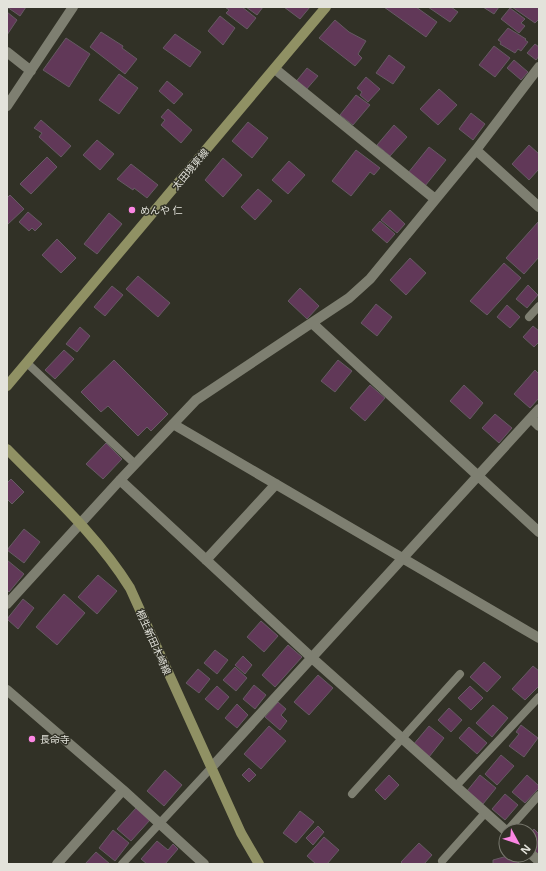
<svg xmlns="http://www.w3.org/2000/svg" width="546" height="871" font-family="'Noto Sans','Noto Sans JP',sans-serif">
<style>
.building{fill:#613858;stroke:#665a63}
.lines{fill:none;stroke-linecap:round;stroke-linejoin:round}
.service{stroke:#7e7f71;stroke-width:8}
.minor{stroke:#7e7f71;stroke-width:10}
.secondary{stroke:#909164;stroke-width:10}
.poi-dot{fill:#fc86e4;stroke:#313126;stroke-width:1.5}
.labels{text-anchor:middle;stroke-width:3;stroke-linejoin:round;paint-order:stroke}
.street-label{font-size:10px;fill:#e3e3db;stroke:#313126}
.poi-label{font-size:10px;fill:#e3e3db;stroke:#313126;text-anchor:start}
</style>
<rect width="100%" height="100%" fill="#313126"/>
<path class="building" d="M7,7H26L20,16Z
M225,7H242L256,18L247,29L226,13L229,10Z
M246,7H263L257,15Z
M284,7H310L300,19Z
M384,7H416L437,22L426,37Z
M428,7H451L458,12L450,22Z
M483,7H499L494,14Z
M512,7H539V19L535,23Z
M510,8L525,19L521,23L525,26L519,33L501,19Z
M7,12L17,20L7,35Z
M220,16L235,28L223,45L208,31Z
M335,20L349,32L366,41L358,54L362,58L355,66L319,38Z
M508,28L526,39L525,40L528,42L521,51L518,49L515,53L500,44L501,42L498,40Z
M101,32L123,46L122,48L137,59L125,74L90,47Z
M175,34L201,52L190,67L163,48Z
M66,38L90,54L69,87L43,70Z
M535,44L539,47V56L536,60L527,53Z
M494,46L510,58L495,77L479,65Z
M389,55L405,67L393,84L376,73Z
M514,60L528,72L521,80L507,68Z
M307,68L318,76L305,91L294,84Z
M119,74L138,88L119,114L99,100Z
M366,77L380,89L368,102L360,95L362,92L357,88Z
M167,81L183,94L174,104L159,91Z
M439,89L457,105L438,125L420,109Z
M356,95L370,105L353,125L340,115Z
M168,109L192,130L181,143L161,125L165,120L161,117Z
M471,113L485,124L473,140L459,129Z
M41,120L71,146L61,157L39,137L42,133L34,128Z
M248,122L268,138L252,158L232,141Z
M394,125L407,137L390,156L377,145Z
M97,140L114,154L100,170L83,155Z
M529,145L539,154V169L529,180L512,164Z
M429,147L446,160L425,186L408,173Z
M356,150L380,168L374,175L370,172L351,196L332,181Z
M47,157L57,167L31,194L20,184Z
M223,158L242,175L223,197L205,180Z
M289,161L305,175L288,194L272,180Z
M131,164L158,185L147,198L134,188L133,190L117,179Z
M258,189L272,201L255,220L241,207Z
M10,195L24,209L7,225V198Z
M390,210L405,224L397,233L381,220Z
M28,212L42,224L35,231L32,228L29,231L19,222Z
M109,213L122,224L97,254L84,244Z
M380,221L395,234L387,243L372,230Z
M538,222L539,257L524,274L506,258Z
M57,239L76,258L61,273L42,255Z
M410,258L426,273L406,295L390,280Z
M504,263L521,278L487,315L470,301Z
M138,276L170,303L158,317L126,289Z
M528,285L538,295L527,308L516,299Z
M112,286L123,295L105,316L94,307Z
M300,288L319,306L307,319L288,301Z
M376,304L392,317L377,336L361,323Z
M507,305L520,317L510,328L497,317Z
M533,326L539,331V342L534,347L523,337Z
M80,327L90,336L77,352L66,344Z
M64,350L74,359L55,379L45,370Z
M114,360L168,414L151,431L147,427L138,436L108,406L101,412L81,392Z
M338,360L352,371L335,392L321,381Z
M535,370L539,374V398L530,408L514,394Z
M370,385L385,398L365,421L350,408Z
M464,385L483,403L470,419L450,401Z
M495,414L512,428L499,443L482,428Z
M106,443L122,459L103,479L86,464Z
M11,479L24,492L12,504L7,499V483Z
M24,529L40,542L24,563L7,550Z
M7,560L24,574L9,592L7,590Z
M98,575L117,591L97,614L78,597Z
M64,594L85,613L57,645L36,627Z
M23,599L34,608L18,629L7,619Z
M261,621L278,636L264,652L247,637Z
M288,645L302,657L275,687L262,675Z
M215,650L228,660L217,674L204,663Z
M243,656L252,665L245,674L235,665Z
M484,662L501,677L487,692L470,677Z
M533,666L539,671V686L525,700L512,689Z
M235,667L247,678L236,691L223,680Z
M198,669L210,679L199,693L186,683Z
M318,675L333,688L309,715L294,702Z
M254,685L266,695L255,709L243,699Z
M217,686L229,697L218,710L205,699Z
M470,686L483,698L471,710L458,698Z
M278,702L286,709L281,715L287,721L280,730L265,717Z
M237,704L248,715L237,728L225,718Z
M493,705L508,718L492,737L476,723Z
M449,708L462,720L451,732L438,720Z
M521,725L538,738L524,757L509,746L519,734L516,732Z
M269,726L286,741L261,769L244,754Z
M429,726L444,738L429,757L413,745Z
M469,727L487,743L477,754L459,738Z
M501,755L514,766L497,785L485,774Z
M249,768L256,775L249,782L242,775Z
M165,770L182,785L164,806L147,791Z
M389,775L399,785L385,800L375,790Z
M480,775L496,788L483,804L467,791Z
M527,775L539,786V788L525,803L512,792Z
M505,794L518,805L505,820L492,809Z
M136,808L150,820L131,841L117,829Z
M300,811L314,822L296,843L283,833Z
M318,826L324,832L313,845L306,838Z
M534,829L538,833L539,831V856L530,848V833Z
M113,830L129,843L115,861L99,848Z
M324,837L339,850L327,864H316L307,856Z
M157,841L168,850L173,844L178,849L165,864H147L141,859Z
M419,843L432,855L424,864H403L401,862Z
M96,852L110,864H85Z
M511,855H515L519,864H493V860Z"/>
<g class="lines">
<path class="service" d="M529,317L539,306
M27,363L135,464
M456,786L539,697
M352,794L460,674
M507,831L539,795
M442,861L485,813
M122,864L211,768"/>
<path class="minor" d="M7,52L31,71
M275,69L435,199
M7,106L73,7
M476,150L539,207
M312,323L539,532
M531,418L539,426
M173,424L539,638
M120,480L312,658L506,831
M206,560L276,484
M7,604L120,480L196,400L349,298L370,279L476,150L539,67
M7,690L123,790L204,864
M211,768L539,409
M530,853L539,861
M57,864L123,790"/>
<path class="secondary" d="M7,386L326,7
M7,449C50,493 97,535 130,588L241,833L259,864"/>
</g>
<g class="poi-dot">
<circle cx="132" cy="210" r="4"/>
<circle cx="32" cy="739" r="4"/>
</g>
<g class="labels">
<g class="street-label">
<text transform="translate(190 169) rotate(-50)" y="4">太田境東線</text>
<text transform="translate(154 642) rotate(66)" y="4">桐生新田木崎線</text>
</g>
<g class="poi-label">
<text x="140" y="214">めんや 仁</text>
<text x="40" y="743">長命寺</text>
</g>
</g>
<rect width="546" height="871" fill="none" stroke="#e3e3db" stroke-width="16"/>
<g transform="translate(518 843) rotate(130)"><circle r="19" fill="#313126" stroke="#78786e"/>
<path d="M0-3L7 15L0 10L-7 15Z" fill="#fc86e4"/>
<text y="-6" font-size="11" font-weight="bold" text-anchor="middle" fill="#e3e3db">N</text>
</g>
</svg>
